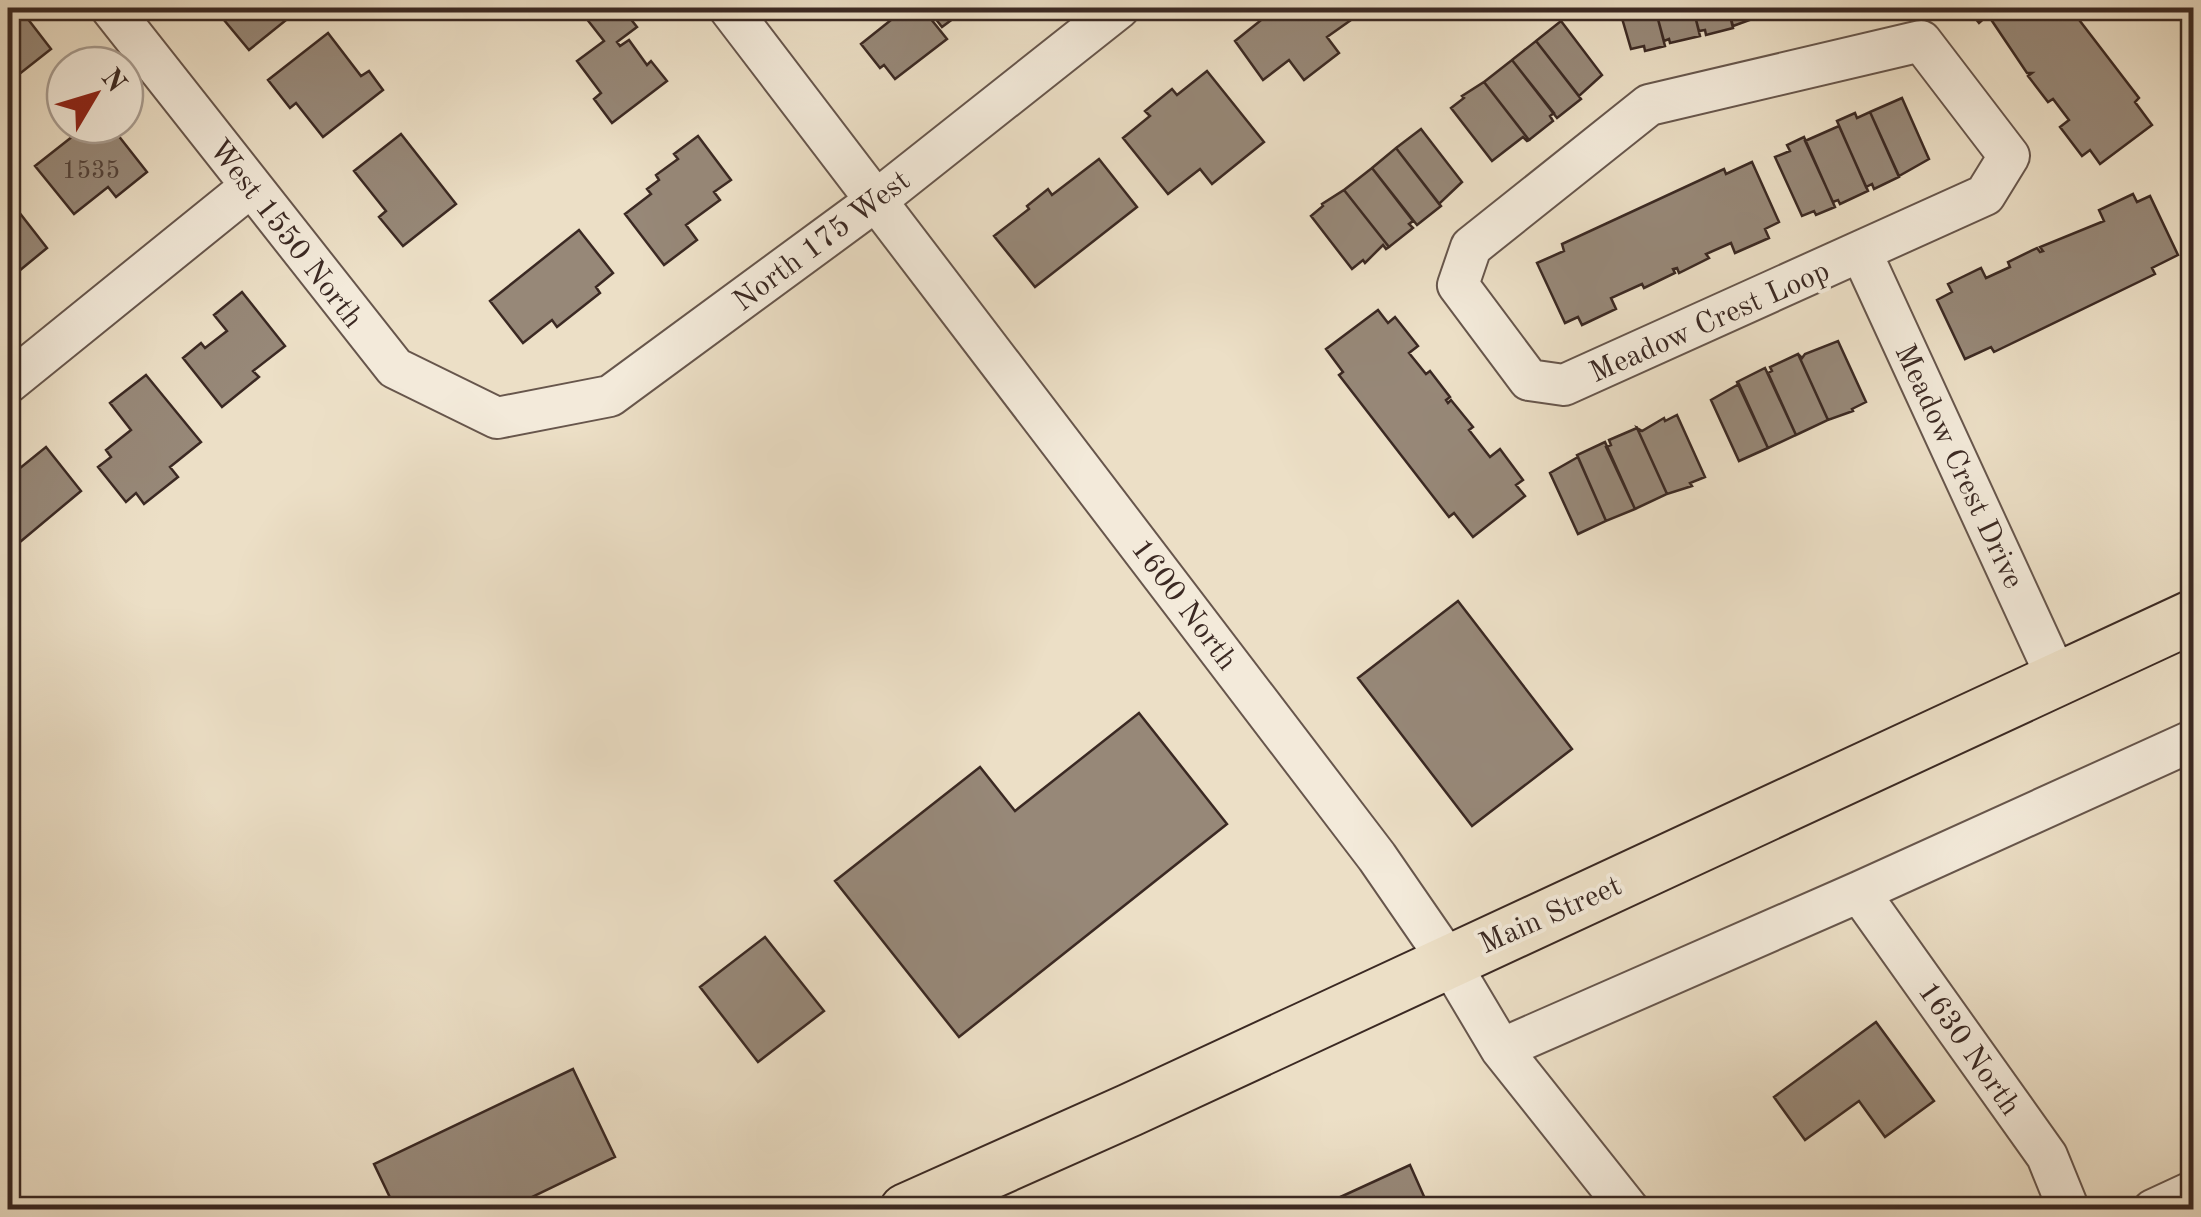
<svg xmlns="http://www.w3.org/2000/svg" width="2201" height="1217" font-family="'Old Standard TT',serif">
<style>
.building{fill:#978878;stroke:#3b2923;stroke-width:2.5}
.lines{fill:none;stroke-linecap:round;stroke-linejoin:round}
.minor-casing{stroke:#67564c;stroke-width:44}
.major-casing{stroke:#3b2923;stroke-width:56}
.minor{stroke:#f3eada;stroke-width:40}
.major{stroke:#ecdfc6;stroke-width:52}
.labels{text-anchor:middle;stroke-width:8;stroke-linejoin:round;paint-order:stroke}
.number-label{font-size:25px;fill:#524138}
.street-label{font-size:30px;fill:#3b2923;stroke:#f3eada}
</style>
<rect width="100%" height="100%" fill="#ecdfc6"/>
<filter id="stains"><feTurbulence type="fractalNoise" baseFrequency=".002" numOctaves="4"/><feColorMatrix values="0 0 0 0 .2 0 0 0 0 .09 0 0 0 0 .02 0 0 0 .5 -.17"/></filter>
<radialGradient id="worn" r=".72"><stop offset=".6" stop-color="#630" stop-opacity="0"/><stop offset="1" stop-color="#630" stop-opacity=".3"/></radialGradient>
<path class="building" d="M214,8H301L249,50Z
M599,8H622L637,27L617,42L620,46L629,40L647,65L651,61L667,81L612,123L594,99L601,93L577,61L604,41L586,18Z
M906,8H922L947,39L895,79L884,65L880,68L861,44Z
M927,8H965L966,9L942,27Z
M1262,8H1341L1351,20L1327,37L1339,53L1304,80L1289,60L1263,80L1235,41L1260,21L1255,13Z
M1619,8H1655L1665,46L1645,51L1644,46L1631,49Z
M1655,8H1693L1700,36L1670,43L1669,39L1664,41Z
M1693,8H1728L1733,28L1706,35L1705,30L1699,31Z
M1728,8H1764L1766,14L1733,26Z
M1967,8H2070L2139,98L2135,102L2152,125L2100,164L2090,150L2082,156L2060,127L2069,120L2053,99L2048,102L2028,76L2032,73H2027L1988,15L1979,23Z
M24,14L51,49L8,83V18L12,24Z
M1561,21L1602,75L1579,96L1536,41Z
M328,33L361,76L369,71L383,90L323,137L296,103L290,108L268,80Z
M1536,41L1581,99L1557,118L1512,60Z
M1512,60L1554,113L1550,116L1553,121L1529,140L1484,82Z
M1207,71L1264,142L1212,184L1200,169L1168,194L1123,138L1150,116L1145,111L1172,89L1177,95Z
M1484,82L1529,140L1527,141L1523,137L1492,161L1451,108L1464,98L1462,96Z
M1902,98L1929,159L1899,176L1870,112Z
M1870,112L1899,177L1874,189L1872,184L1866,187L1837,121L1855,113L1857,118Z
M87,125H110L147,172L116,197L108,187L74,214L35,166Z
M1839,126L1868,191L1840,204L1838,200L1833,202L1805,141Z
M1421,129L1462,182L1439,204L1396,148Z
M401,134L456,204L403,246L379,217L386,211L354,171Z
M698,136L731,180L714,192L720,200L686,225L697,240L664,265L625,214L651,194L647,189L659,180L656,175L678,159L674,154Z
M1804,137L1835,207L1816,215L1814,211L1802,216L1775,157L1790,151L1787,145Z
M1396,148L1441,206L1417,225L1372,168Z
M1099,159L1137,207L1035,287L994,236L1029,209L1027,206L1048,189L1052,195Z
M1752,162L1779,222L1765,229L1769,238L1735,253L1731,243L1706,254L1709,258L1679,273L1677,268L1673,269L1675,273L1644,288L1642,284L1611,298L1616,309L1582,325L1578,317L1565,323L1537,263L1564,251L1562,244L1724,169L1726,174Z
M1372,168L1413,221L1409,224L1413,228L1389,247L1344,190Z
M1344,190L1389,247L1386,249L1383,245L1365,263L1363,260L1352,269L1311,216L1323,206L1322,204Z
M2133,194L2137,202L2150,196L2178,255L2152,268L2155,274L1994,352L1991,347L1965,359L1937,300L1952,292L1948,284L1981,268L1986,278L2010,267L2008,262L2037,248L2040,252L2043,251L2040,247L2104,221L2099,210Z
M8,198L47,248L8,280Z
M579,230L613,273L596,287L600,293L557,327L552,320L523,343L490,301Z
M242,292L285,346L253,371L259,377L222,407L183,358L201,343L205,348L227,331L214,315Z
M1378,310L1388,323L1395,317L1418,346L1409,353L1426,374L1430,371L1450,397L1446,400L1448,403L1451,400L1473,427L1469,430L1490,457L1500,449L1523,480L1516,485L1525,496L1473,537L1454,513L1449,517L1339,375L1343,372L1326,349Z
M1838,341L1866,402L1852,409L1853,411L1828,420L1798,354L1802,358L1805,354Z
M1798,354L1828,420L1796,435L1768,373L1772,371L1770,367Z
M1765,368L1796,435L1768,448L1737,382Z
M146,375L201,442L170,467L178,477L144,504L136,493L126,502L98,467L111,457L106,450L131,430L110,403Z
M1739,384L1768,448L1739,461L1711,400Z
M1677,415L1705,477L1690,483L1692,486L1667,494L1637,428L1642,431L1664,418L1665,421Z
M1637,428L1667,494L1635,509L1606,447L1611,445L1609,440Z
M1605,442L1635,509L1606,521L1577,455Z
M46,447L81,491L8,552V470L10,468L14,473Z
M1578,457L1606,521L1578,534L1550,473Z
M1458,601L1572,749L1472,826L1358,678Z
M1139,713L1227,824L959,1037L835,881L980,767L1015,811Z
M765,937L824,1011L758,1062L700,987Z
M1876,1022L1934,1101L1885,1137L1859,1101L1805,1140L1774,1097Z
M573,1069L615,1157L505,1210H396L374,1164Z
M1410,1165L1430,1210H1312Z"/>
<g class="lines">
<g class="minor-casing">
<path id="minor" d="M111,8L395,368L497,418L610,396L878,199L1119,8
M729,8L1377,857L1448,960L1501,1049L1629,1210
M1921,41L2009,156L1985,195L1564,385L1529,380L1458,285L1471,247L1649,105Z
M1861,252L2058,680
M8,383L250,187
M1859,892L2047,1156L2069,1210
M1501,1049L1859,892L2194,740
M2153,1210L2194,1191"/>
</g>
<g class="major-casing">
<path id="major" d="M906,1210L1130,1110L2194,616"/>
</g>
<use href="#minor" class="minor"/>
<use href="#major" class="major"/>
</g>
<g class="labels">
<g class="number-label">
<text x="91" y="178">1535</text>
</g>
<g class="street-label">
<text transform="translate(287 233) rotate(52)" y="10">West 1550 North</text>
<text transform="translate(821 240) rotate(-37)" y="10">North 175 West</text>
<text transform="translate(1709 321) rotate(-24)" y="10">Meadow Crest Loop</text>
<text transform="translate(1960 466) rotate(65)" y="10">Meadow Crest Drive</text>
<text transform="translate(1185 604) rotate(53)" y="10">1600 North</text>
<text transform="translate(1550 914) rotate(-24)" y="10">Main Street</text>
<text transform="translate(1970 1048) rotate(55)" y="10">1630 North</text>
</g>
</g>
<rect width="2201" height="1217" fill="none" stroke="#ecdfc6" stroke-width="40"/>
<rect x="10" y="10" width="2181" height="1197" fill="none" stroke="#3b2923" stroke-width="5"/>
<rect x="20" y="20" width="2161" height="1177" fill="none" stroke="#3b2923" stroke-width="2.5"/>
<g transform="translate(95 95) rotate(52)"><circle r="48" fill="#f3eada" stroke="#a99d91" stroke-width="2.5"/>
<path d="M0-8L18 38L0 25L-18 38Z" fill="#8f2418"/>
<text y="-15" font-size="28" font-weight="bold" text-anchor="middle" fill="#3b2923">N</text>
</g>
<rect width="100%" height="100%" filter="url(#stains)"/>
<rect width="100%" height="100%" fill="url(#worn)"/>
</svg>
